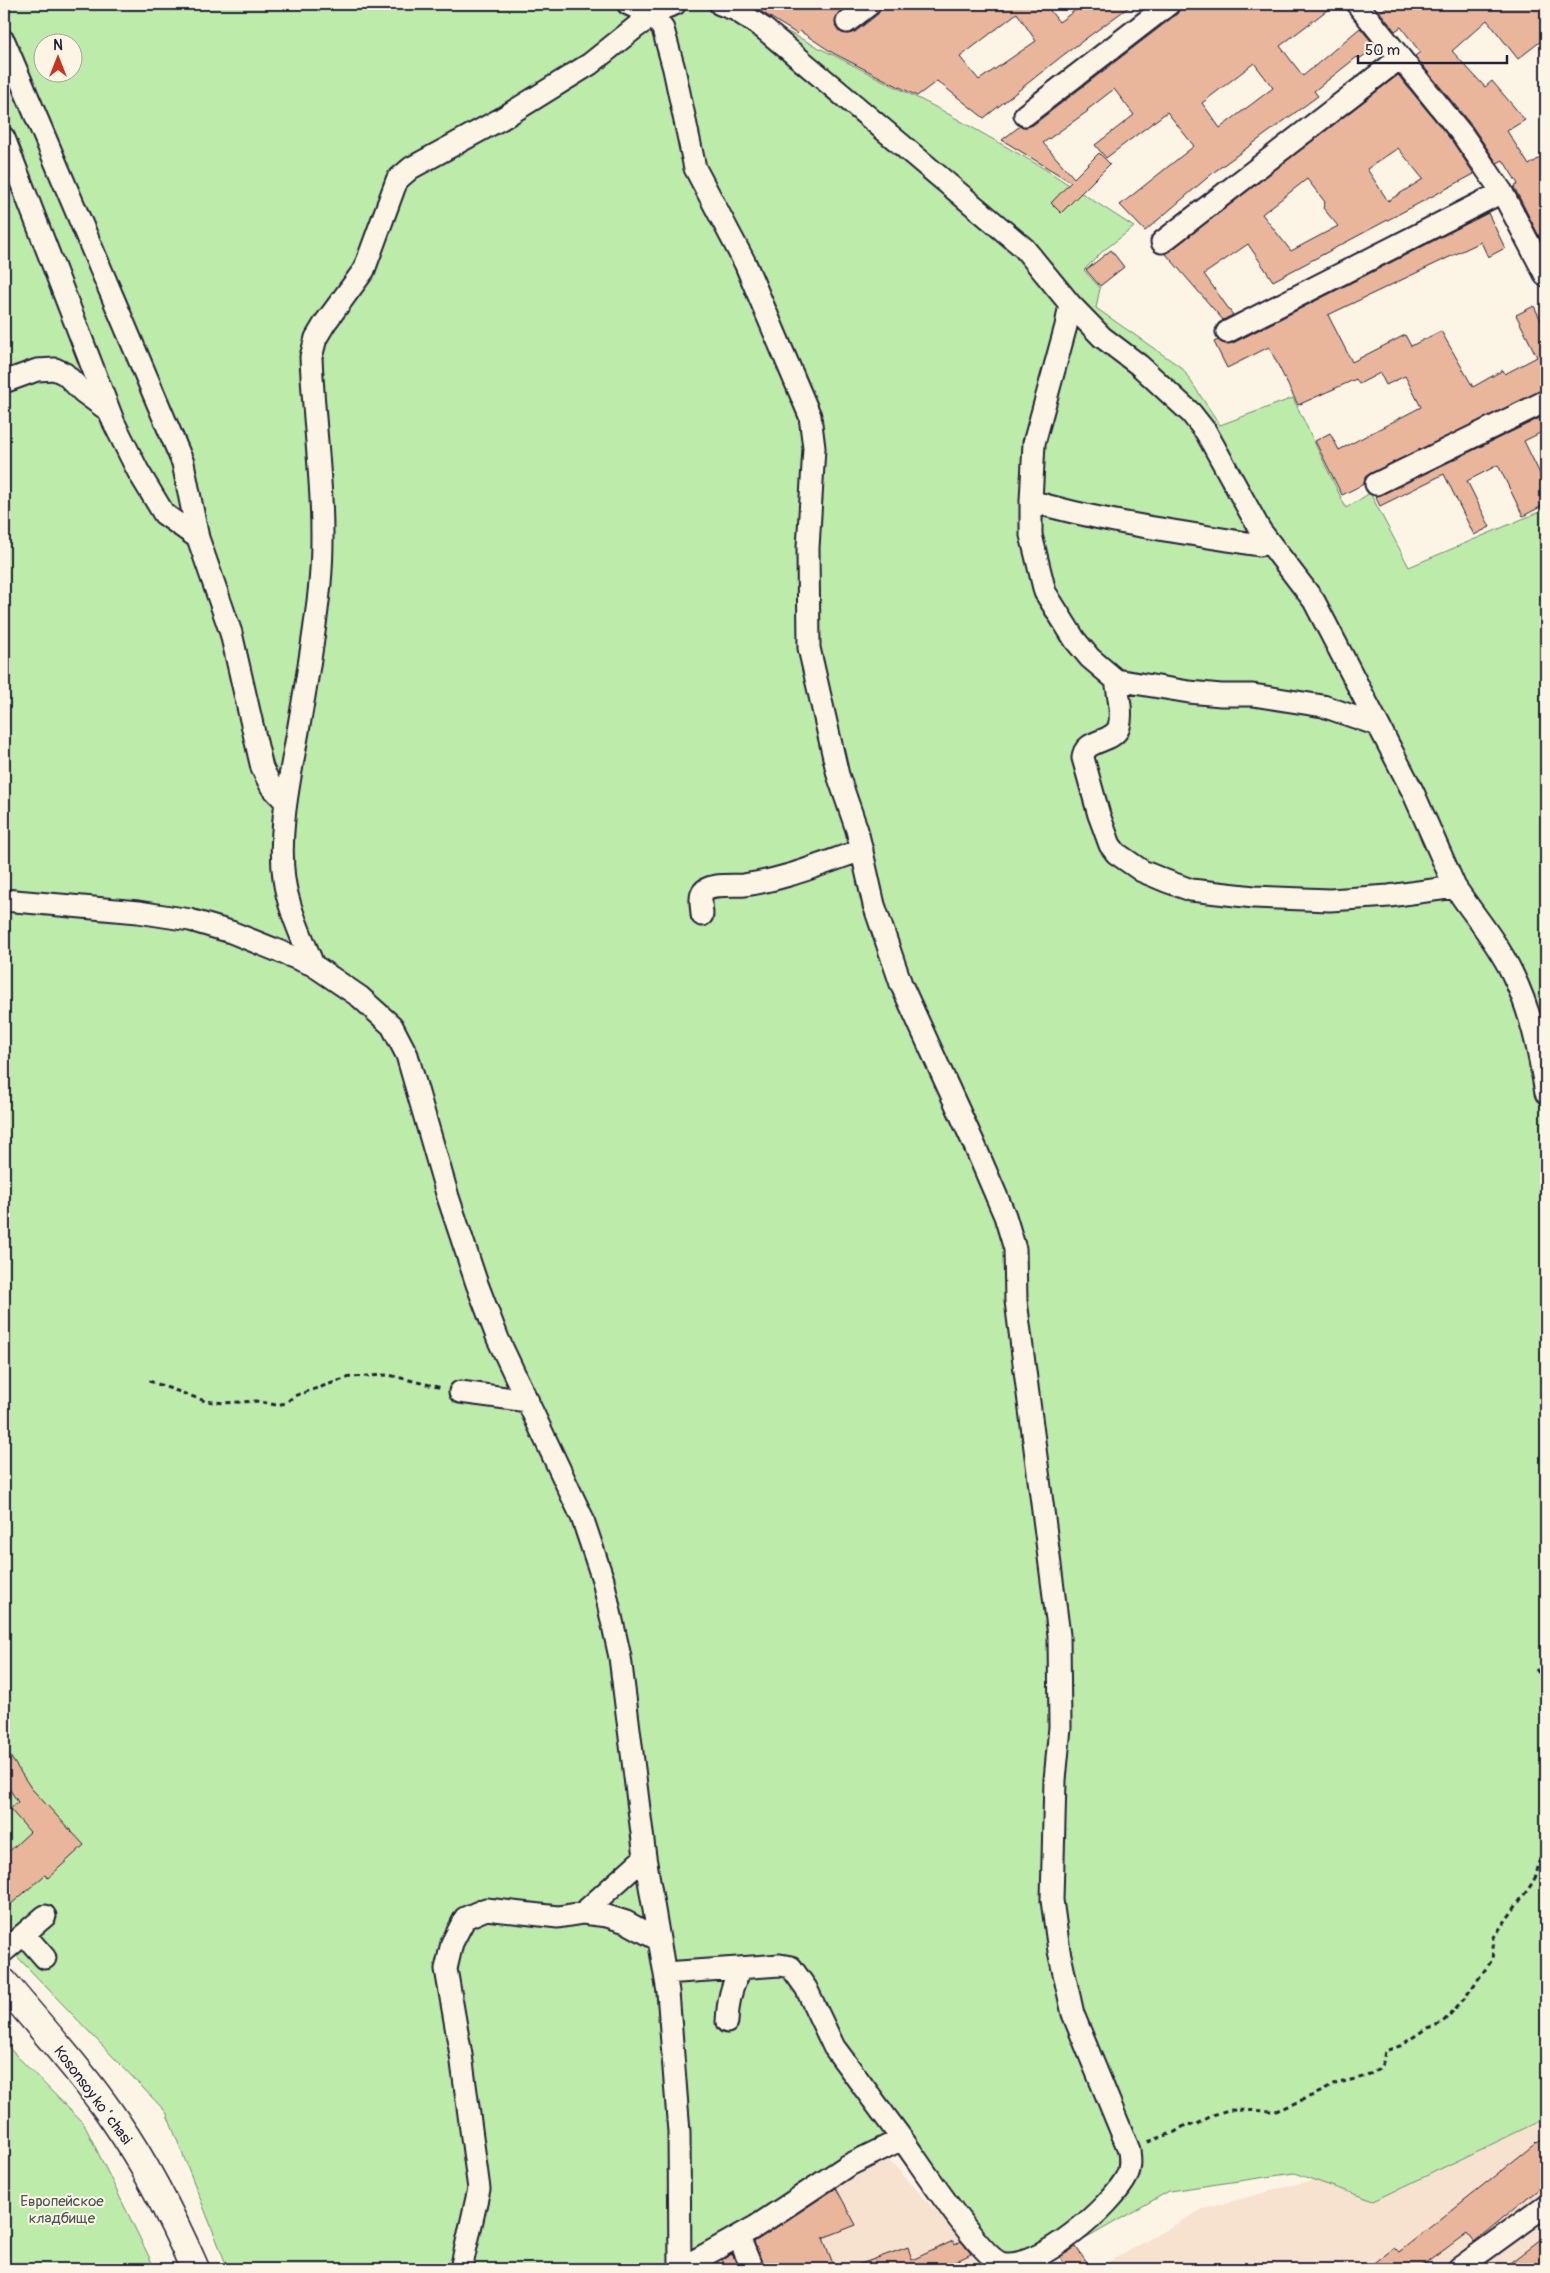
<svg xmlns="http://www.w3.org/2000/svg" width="1550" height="2273" font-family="Pangolin,sans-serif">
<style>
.built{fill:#f6e2cf}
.green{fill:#bcebaa;stroke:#6f8672;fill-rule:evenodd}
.building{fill:#e9b69b;stroke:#22223b;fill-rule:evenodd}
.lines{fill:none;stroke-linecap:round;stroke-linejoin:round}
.minor-casing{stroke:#22223b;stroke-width:25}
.major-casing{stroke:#22223b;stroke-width:31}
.path{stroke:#22223b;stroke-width:3;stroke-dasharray:5 4;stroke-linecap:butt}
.minor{stroke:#fcf5e5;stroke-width:21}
.major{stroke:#fcf5e5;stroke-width:28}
.labels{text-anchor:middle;stroke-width:4;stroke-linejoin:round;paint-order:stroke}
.street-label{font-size:15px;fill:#22223b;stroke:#fcf5e5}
.park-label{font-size:15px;fill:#485457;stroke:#fcf5e5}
</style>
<rect width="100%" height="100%" fill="#fcf5e5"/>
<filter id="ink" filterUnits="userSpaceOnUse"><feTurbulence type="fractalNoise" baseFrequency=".02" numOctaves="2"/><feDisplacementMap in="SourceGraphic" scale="10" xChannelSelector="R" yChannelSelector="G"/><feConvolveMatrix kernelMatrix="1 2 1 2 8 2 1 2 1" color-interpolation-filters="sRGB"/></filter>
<g filter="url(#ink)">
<path class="built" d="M1546,2111V2269H1096L1203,2209L1399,2157Z
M886,2156L989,2269H692Z"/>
<path class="green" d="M4,4H733L943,111L1040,166L1134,227L1103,251L1084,270L1100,288L1096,308L1182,368L1220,425L1293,398L1346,508L1370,493L1409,567L1546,509V2118L1374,2201L1294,2173L1169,2191L1033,2269H997L893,2149L666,2269H228L166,2112L4,1943ZM42,42H72V72H42Z
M4,2043L84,2124L155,2269H4Z"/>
<path class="building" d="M749,4H782L789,10L798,4H850L839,12L835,23L838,30L848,34L855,32L878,14L882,4H1045L1059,22L1084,4H1133L1062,56L984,118L937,81L917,96L833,53L800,31L797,34ZM1017,13L1036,41L979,80L960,57Z
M1183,4H1335L1280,46L1303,76L1360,28L1376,47L1359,59L1357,57L1314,91L1318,96L1214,172L1145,231L1120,205L1194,146L1167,112L1106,158L1095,145L1134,115L1114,89L1087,110L1088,111L1043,143L1074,178L1099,153L1110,164L1061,213L1051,203L1071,182L1002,140L1020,126L1026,127L1033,125L1177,14ZM1254,63L1273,88L1220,128L1202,103Z
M1391,4H1540L1546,12V37L1518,59L1487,20L1452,51L1485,87L1492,81L1525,120L1507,131L1529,165L1546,154V250L1514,187L1518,184L1503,160L1497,163L1472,126L1415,56L1420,52L1401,27L1395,31L1380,12Z
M1398,75L1452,141L1474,174L1273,281L1248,244L1204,274L1233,315L1223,320L1166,254ZM1398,148L1423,179L1388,201L1367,169ZM1307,179L1325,202L1323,208L1338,226L1291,251L1262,214Z
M1488,213L1505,248L1488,257L1481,242L1328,315L1352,362L1405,335L1411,346L1441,331L1473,387L1503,370L1505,374L1537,357L1516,315L1534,306L1546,331V389L1371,473L1365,477L1364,484L1342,495L1315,441L1330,433L1339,450L1421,407L1405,376L1386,385L1380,373L1359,384L1356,379L1298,405L1269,347L1227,368L1214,342L1218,340L1226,344L1233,343Z
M1111,250L1124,267L1100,286L1086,270Z
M1546,415V430L1524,441L1546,486V504L1523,516L1498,465L1467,481L1490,527L1474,535L1444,474L1380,506L1375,496L1381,495Z
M4,1747L31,1788L84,1845L48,1878L45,1875L4,1910V1856L30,1832L10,1809L18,1802L4,1781Z
M1546,2138V2182L1474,2242L1467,2233L1418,2269H1366L1394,2247L1399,2252L1536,2143L1537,2144Z
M836,2188L856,2225L823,2238L835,2269H764L754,2242Z
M1546,2235V2269H1502Z
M953,2241L955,2245L961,2241L971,2254L940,2269H853L852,2267L908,2247L912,2260Z
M1076,2247L1091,2269H1068L1060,2257Z
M732,2254L739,2269H727L722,2260Z"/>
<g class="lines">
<g class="minor-casing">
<path id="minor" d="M628,4L653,15L663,29L674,69L695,168L745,263L810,416L814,448L808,548L809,648L838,775L857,830L874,905L901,984L974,1144L1005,1216L1015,1249L1016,1301L1059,1635L1060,1727L1055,1780L1052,1900L1059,1951L1073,2014L1129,2150C1130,2159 1131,2167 1127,2176C1113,2205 1036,2273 1001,2263C979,2255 919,2162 902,2139L847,2166L755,2227L680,2269
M720,4L736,10L763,28L1024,248L1070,304L1102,337L1139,365L1191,413L1206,432L1260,530L1314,601L1413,792L1455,887L1389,896L1330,900L1254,897L1191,890L1166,881L1142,871L1116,853L1110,845L1099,815L1083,758C1084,738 1113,744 1119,727C1123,713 1118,694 1116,680L1189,692L1221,695H1253L1291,701L1323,706L1378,725
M1357,4L1462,134L1502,192L1546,276
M847,22L870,4
M4,41L183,463L198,538
M1025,115L1169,4
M4,138L114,423L138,471L164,514L198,538L231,633L262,768L271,786L286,802
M1162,242L1400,58
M1070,304L1066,326L1034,443L1031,501C1105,523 1183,532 1259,545L1269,543
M1227,332L1502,192
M4,382L37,370L55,369L65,374L83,392L109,411
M1376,484L1546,401
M1031,501V535L1045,592L1075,640L1090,658L1116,680
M1455,887C1474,915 1497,942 1512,973C1531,1011 1539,1051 1546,1093
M4,900L138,912L190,920L231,932L313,965L360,997L392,1026L407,1055L448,1197L477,1284L498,1339L582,1517L603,1580L620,1657L645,1857L668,1992L679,2132L680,2269
M702,915C702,909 699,897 703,892C709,883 734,886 744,885C784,880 823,863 862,850
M313,965C302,937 288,908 284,879C278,832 289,783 297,737C306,686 315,635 320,583C327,508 314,433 311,357L316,338L325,323L364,270L397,180L411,168L501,119L590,64L636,27L664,8L675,4
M460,1392L528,1401
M583,1913L645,1857
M24,1934L45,1958
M4,1951L45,1916
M665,1973L780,1965L791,1967L806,1988L834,2047L902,2139
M727,2022C728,2002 731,1985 742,1968
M743,2247L752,2269
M461,2269L479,2189L461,2055L446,1969L452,1943L465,1918L486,1909L558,1917L583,1913L607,1916L626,1922L659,1940
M1458,2269L1546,2205"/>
</g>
<g class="major-casing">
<path id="major" d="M4,1983C42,2029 83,2073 116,2122C148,2168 173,2219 195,2269"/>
</g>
<path class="path" d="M149,1381L205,1401L224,1403L257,1401L276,1405L286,1403L294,1396L350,1377L389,1375L442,1388
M1536,1669L1546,1682
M1148,2142L1175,2132L1187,2124L1196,2125L1213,2115L1228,2110L1276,2111L1323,2091L1335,2084L1367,2076L1379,2069L1383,2062L1385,2051L1400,2046L1427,2028L1442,2023L1464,1999L1492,1960L1494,1937L1531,1885L1536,1876L1541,1854L1546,1842"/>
<use href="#minor" class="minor"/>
<use href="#major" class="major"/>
</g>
</g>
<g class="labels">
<g class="street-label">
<text transform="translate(93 2095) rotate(53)" y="5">Kosonsoy koʻchasi</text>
</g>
<g class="park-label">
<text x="62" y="2206">Европейское<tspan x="62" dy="17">кладбище</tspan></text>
</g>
</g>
<rect width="1550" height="2273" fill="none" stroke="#fcf5e5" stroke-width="20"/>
<rect x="10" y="10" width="1530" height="2253" fill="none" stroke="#22223b" stroke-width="2" filter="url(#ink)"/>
<g transform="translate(58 58)"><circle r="24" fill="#fcf5e5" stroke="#a5a1a1"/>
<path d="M0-4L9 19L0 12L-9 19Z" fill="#c8321e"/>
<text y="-8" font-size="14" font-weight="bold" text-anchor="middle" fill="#22223b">N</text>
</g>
<path d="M1358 55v8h149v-8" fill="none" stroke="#22223b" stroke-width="2.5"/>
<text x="1365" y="55" font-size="15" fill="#22223b" stroke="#fcf5e5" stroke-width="4" paint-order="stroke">50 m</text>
</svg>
